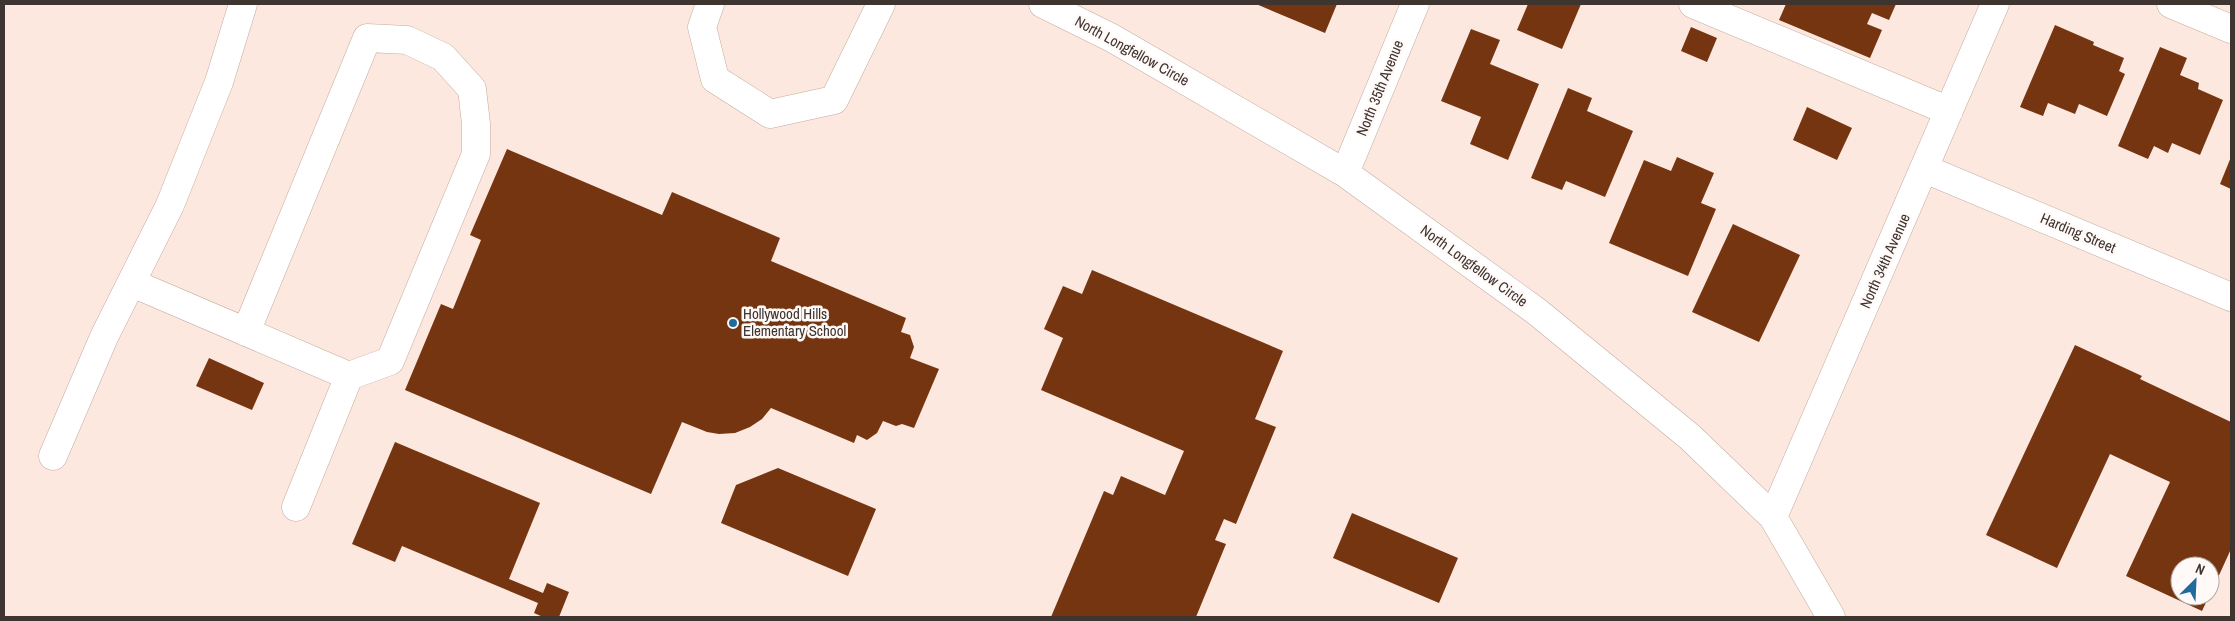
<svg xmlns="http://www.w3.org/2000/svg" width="2235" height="621" font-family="'Archivo Narrow',sans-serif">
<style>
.building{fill:#763511}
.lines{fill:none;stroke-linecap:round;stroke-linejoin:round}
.minor-casing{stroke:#c4ab9f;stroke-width:29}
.minor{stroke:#fff;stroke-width:28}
.poi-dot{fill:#206a9d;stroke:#fff9f7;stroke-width:2}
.labels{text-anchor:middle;stroke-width:5;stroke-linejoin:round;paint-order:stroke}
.street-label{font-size:15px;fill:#3e3430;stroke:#fff9f7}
.poi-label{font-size:15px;fill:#3e3430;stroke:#fff9f7;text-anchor:start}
</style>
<rect width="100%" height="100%" fill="#fde8df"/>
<path class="building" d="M1256,4H1337L1325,33Z
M1528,4H1581L1562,49L1517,30Z
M1786,4H1896L1889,20L1872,13L1867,24L1882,30L1870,58L1779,20Z
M2055,25L2094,42L2093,45L2124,58L2119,71L2125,74L2107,116L2079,104L2075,114L2048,103L2043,116L2020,107Z
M1691,27L1717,38L1707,62L1681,51Z
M1471,29L1500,40L1490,64L1539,84L1508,160L1470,144L1481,117L1441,101Z
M2160,47L2187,58L2180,75L2199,83L2198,89L2223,100L2200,155L2172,143L2168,153L2154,146L2148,159L2118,146Z
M1568,88L1592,98L1587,111L1633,131L1605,197L1566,181L1562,190L1531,178Z
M1807,107L1852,128L1837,160L1793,140Z
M507,149L662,215L672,192L780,238L771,261L906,318L901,332L910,335L914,347L910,358L939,369L914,428L902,424L896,426L883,421L877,433L867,440L857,435L854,443L771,408L762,419L750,427L735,433L719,434L707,432L682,422L651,494L405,390L441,304L453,309L481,240L470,235Z
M1677,157L1714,173L1701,203L1716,209L1688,276L1609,243L1644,160L1671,171Z
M2231,157V189L2220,184Z
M1733,224L1800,255L1759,342L1692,312Z
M1092,270L1283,351L1255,419L1276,427L1236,524L1224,519L1215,540L1226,544L1196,617H1051L1104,491L1113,495L1121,476L1165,495L1184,451L1041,390L1063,338L1044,329L1063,286L1082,294Z
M2075,345L2142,376L2140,379L2231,422V549L2210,595V566H2180V596H2209L2202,611L2126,576L2170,482L2110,454L2057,568L1986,535Z
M209,358L264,383L252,410L196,386Z
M395,442L540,503L509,579L543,593L547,583L569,592L559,617H543L534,613L538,603L402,546L395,562L352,544Z
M778,468L876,509L848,576L721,523L736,485Z
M1352,513L1458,558L1439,603L1333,558Z"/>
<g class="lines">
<g class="minor-casing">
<path id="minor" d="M710,4L702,27L715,79L770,114L834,100L881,4
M1043,4L1112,38L1345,173L1536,311L1690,437L1773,517L1831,617
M1693,4L1949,111
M2171,4L2231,29
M1925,169L2231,297
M1345,173L1415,4
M132,283L349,376L390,361L476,154V124L472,89L443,57L407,40L367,38L246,332
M53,456L104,337L170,205L219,82L243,4
M296,507L349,376
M1773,517L1995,4"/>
</g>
<use href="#minor" class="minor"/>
</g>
<circle class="poi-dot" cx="733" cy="323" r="5"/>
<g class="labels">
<g class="street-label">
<text transform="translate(1132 51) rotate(29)" y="5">North Longfellow Circle</text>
<text transform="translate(1380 88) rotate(-68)" y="5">North 35th Avenue</text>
<text transform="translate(2078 233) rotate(23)" y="5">Harding Street</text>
<text transform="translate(1885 261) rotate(-66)" y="5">North 34th Avenue</text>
<text transform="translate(1474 266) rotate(36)" y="5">North Longfellow Circle</text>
</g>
<g class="poi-label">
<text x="743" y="319">Hollywood Hills<tspan x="743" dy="17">Elementary School</tspan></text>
</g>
</g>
<rect width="2235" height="621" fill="none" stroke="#3e3430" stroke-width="10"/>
<g transform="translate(2195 581) rotate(24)"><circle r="24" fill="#fff9f7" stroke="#b2aaa7"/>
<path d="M0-4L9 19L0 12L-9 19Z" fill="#206a9d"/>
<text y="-8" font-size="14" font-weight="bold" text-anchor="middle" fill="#3e3430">N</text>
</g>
</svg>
